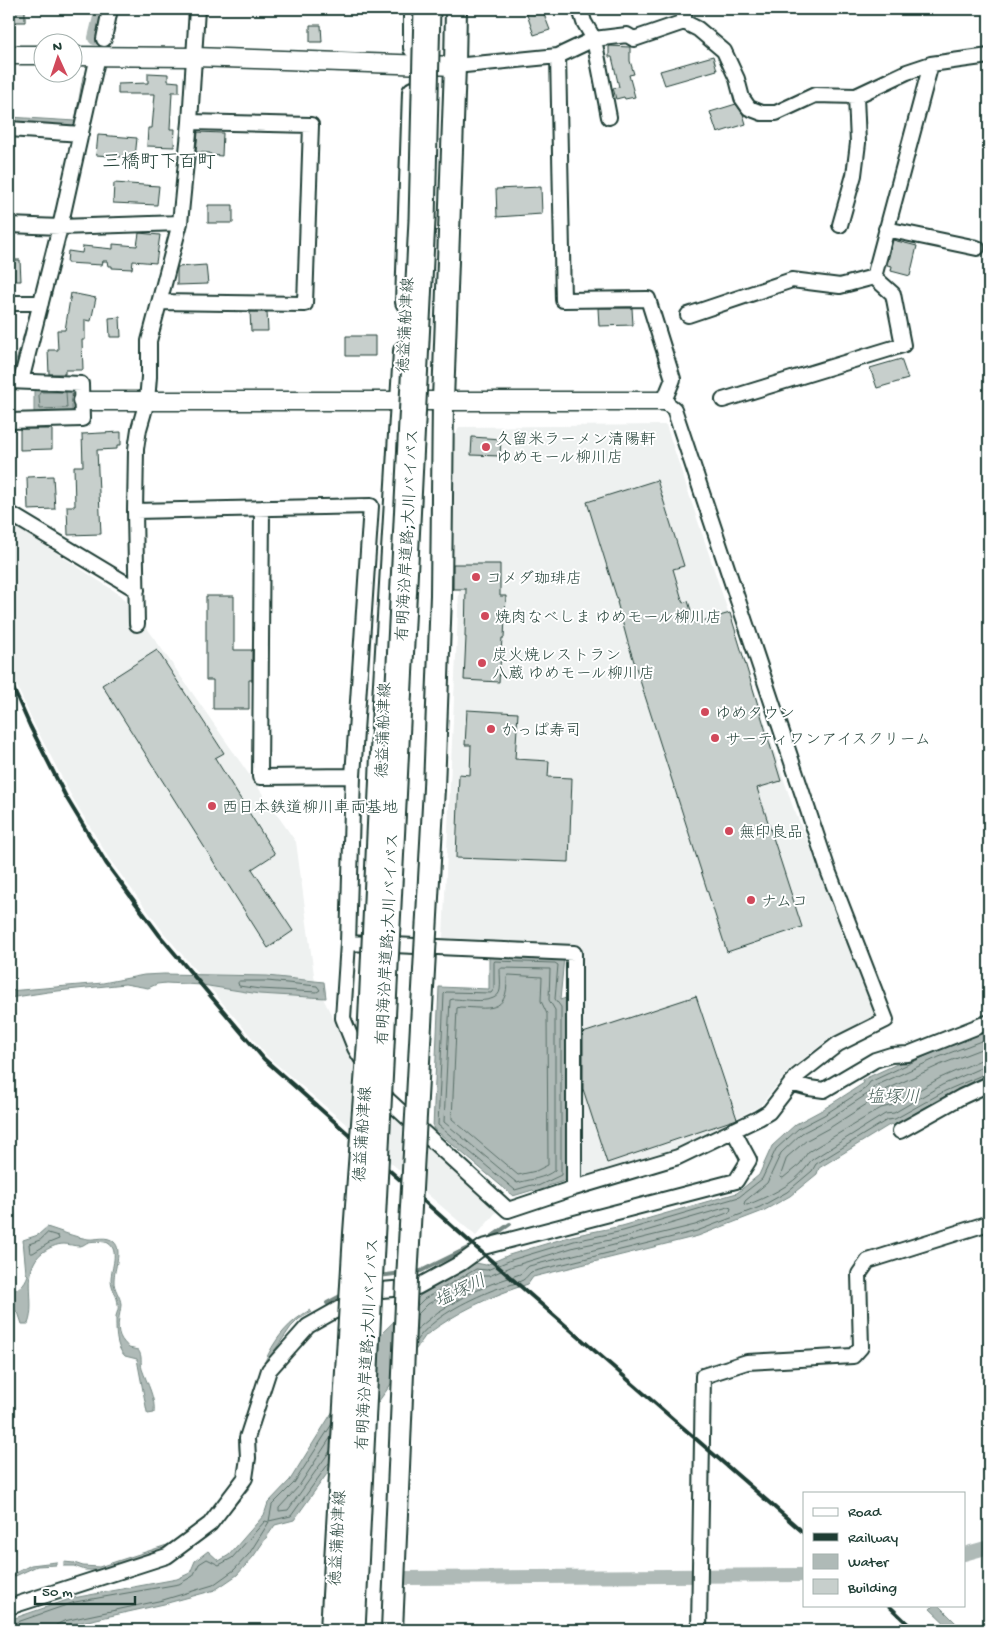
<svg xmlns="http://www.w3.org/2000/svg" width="998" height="1639" font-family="'Gochi Hand','Klee One',sans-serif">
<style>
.built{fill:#eef1f0}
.water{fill:#afbab7;stroke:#758883}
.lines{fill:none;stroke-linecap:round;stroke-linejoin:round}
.shore{stroke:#596f68;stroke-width:1}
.stream{stroke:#758883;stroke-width:4}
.canal{stroke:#afbab7;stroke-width:14}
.building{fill:#c7cfcc;stroke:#1f3d34}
.minor-casing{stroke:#1f3d34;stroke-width:18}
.tertiary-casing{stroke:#1f3d34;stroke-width:21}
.secondary-casing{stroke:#1f3d34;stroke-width:24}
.minor{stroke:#fff;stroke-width:14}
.tertiary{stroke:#fff;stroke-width:18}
.secondary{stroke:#fff;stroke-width:20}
.rail{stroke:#1f3d34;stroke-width:4}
.secondary-bridge-casing{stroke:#1f3d34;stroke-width:24;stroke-linecap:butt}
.motorway-bridge-casing{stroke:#1f3d34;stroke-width:29;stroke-linecap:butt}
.secondary-bridge{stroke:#fff;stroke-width:20}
.motorway-bridge{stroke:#fff;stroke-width:25}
.poi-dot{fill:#d1495b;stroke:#fff;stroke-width:2}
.labels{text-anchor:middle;stroke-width:4;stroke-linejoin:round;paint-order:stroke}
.street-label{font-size:16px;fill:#1f3d34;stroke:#fff}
.poi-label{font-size:16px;fill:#1f3d34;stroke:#fff;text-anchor:start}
.water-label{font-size:18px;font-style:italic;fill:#4a625b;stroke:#fff}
.quarter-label{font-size:19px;fill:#1f3d34;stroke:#fff}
</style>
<rect width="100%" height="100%" fill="#fff"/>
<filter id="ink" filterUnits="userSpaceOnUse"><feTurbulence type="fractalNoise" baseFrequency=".02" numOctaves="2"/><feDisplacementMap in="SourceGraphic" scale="10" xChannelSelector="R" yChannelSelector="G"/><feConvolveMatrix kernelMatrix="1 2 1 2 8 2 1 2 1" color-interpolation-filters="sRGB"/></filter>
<g filter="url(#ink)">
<path class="built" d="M666,425L793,807L845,928L877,1019L831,1037L789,1070L760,1106L665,1154L577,1181L582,946L443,938L459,590L444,588L454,440L459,427Z
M9,522L119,594L145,625L296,842L315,982L370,1093L498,1210L476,1236L268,1057L164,933L110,860L72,797L35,726L9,669Z"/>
<path class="water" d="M99,9H106L99,37H92Z
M83,77L88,78L76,126L9,122V117L75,121Z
M30,313H35L19,368H14Z
M34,388L72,390V411L70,414L34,415Z
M489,956L564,958L560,1000L566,998L567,1180L548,1186L547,1189L536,1193L533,1190L513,1196L433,1128L439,987L489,989Z
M164,974L267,976L324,982L326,998L259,994L202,985L166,983L157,984L148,988L125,984L48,992L9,998V991L103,983L144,975Z
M989,1026V1076L947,1095L894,1126L891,1124L819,1168L817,1174L790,1196L763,1211L698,1236L533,1277L528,1284C490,1296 459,1311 426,1335L294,1520L275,1525L253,1557L237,1575L215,1590L164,1604L65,1626L54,1630H9V1620L73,1598L177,1579L190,1573L195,1561L208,1551L219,1561L229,1555L264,1515L268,1503L290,1480L381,1334L421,1295L476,1263L486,1265L509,1255L572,1236L622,1226L737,1193L759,1175L772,1146L796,1124L822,1110L864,1083L862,1080L934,1047Z
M47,1227C60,1231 74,1237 88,1239C96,1240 107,1235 114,1242C123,1250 114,1269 114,1280C113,1289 121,1296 121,1305C120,1315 116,1326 120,1336C122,1341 126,1344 129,1348L138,1350C143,1356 140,1362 142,1369C147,1383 156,1399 154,1413L148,1414L147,1412L137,1359L125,1356C115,1347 116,1329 116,1316C117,1312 119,1309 118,1305C118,1296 111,1289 111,1279C111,1269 120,1250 108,1243C104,1241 93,1241 89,1242C85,1243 84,1246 79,1246C74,1246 69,1244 64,1244C56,1244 49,1248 43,1252C20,1269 37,1302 28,1324H22L18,1312L9,1308V1293C19,1288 24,1286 28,1275L26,1273L23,1240L38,1235Z
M310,1310L312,1312L299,1319L291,1327L270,1357L259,1384L247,1430L251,1478L250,1487L233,1508L169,1548L100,1570H85L74,1566H64V1562L74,1563L83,1566L99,1567L167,1545L204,1525L248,1475C244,1466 239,1457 239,1446C239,1435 245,1423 248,1412C261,1370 269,1333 310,1310Z
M56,1562V1565L37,1566L9,1579V1576L31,1565Z
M934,1605H938L963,1630H952L930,1609Z"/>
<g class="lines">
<path class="shore" d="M41,392H66L67,408L40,409L39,395Z
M495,961L555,963L558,965L555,999L561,1007V1175L538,1186L532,1185L515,1190L438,1125L444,994L446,992L491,993L494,989V963Z
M502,968L550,969L549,1000L555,1010V1170C544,1179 530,1179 517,1183L444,1122L450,1000L453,999C465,999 497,1006 500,990C501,984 500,976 500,970Z
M509,975L542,977L541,1001L547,1014L548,1165L536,1171L518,1175L452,1119L457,1008L460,1007C488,1008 508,1015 507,978Z
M240,981H267L317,986L320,990L317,992L260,989L239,986L238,983Z
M989,1038L939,1057L875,1086L869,1093L827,1120L802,1133L781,1153L767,1183L745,1201L744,1204L747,1205C767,1197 792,1186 806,1168C808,1165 809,1162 813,1159L885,1114L894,1113L942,1085L983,1067L989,1066
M989,1046L942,1064L881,1092L873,1100L831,1127L807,1140L787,1157L780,1177L783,1178L800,1164L808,1152L881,1108L893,1105L940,1078L981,1060L989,1058
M48,1233L58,1236L59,1239L49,1243L33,1253H30L29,1244L40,1240Z
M417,1306L424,1299L476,1269L487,1270L511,1260L574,1241L623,1231L739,1197L762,1179L776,1149L799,1128L824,1115L866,1088L870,1082L932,1053
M416,1330L438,1312L465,1296L491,1284L520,1274L529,1266L695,1225L730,1212L731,1208L728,1207L625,1237L575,1247L513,1266L489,1276H478L428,1304L417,1315
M416,1341C433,1317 466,1301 493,1290C503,1286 514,1285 523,1280C526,1278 528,1275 531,1272L697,1231L760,1207L787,1192L812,1171L816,1164L887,1120L895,1119L945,1091L989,1072
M330,1451L288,1510L279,1511V1508L299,1486L331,1437
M329,1463L291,1516L269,1521L272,1505L294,1483L332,1424
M9,1625L75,1602L179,1584L193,1576L199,1564L207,1559L219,1565L232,1558L265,1521L269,1522L249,1554L234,1570L213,1585L163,1600L64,1621L56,1625L55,1630"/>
<path class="stream" d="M487,1240L510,1224
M414,1272L421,1271L480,1242
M379,1276L402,1273
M327,1303L344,1294"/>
<path class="canal" d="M95,38L102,9
M964,1554L989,1547
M406,1578L804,1575"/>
</g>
<path class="building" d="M9,9H25V22H9Z
M525,9H542L550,30L534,35Z
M310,25H321L322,42H310Z
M609,46L630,47V61L634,74L629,75L635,97L625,99L624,97L616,99L613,88L619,87L612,57H609Z
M713,56L717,70L665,85L660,71Z
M148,73L168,74V81L179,82V92H172L170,129H175L174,147L147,146L148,128H152L155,94H118V84L148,83Z
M736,104L743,114L746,124L717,133L710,112Z
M198,132L223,133L222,156L210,155V153L196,152Z
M98,135L137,138L135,158L96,155Z
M114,183L159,186L157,205L113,203Z
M541,187L542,214L497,217L496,189Z
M208,205H233V223H208Z
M139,233L160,235L156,263L133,261L132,269L112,268V266H108L107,261H103L102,265L67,263L68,251L82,253L83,246L113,249V244L137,246Z
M893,240L917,246L910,276L891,271L892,266L887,265Z
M9,260H20L21,281H9Z
M206,265L208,284L177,285V267Z
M71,293L96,298L91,321L85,320V340H82L83,370H65V374H49L48,350H58L57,330H65Z
M598,308H632L633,325L599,326Z
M250,312H267L268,331H251Z
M120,317L121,337H110L109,318Z
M346,336H375V356H346Z
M901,359L908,379L877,388L870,368Z
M20,429H52V449L20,450Z
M121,432V445H117V449L97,450L101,534L68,535L67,506H75L74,466H83L82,434Z
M472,437L501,439L500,456L471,455Z
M53,476L55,509L28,510L27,477Z
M657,480L684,566L673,569L683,603L688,601L695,623L730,613L781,781L757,788L802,927L727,952L628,643L617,602H618L587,502Z
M453,564H500V596H506L504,638H502L499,682L464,680L466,637H465L466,589H453Z
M206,596H234V650H252V680H249V709H213V680H206Z
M157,650L224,753L215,758L275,854L252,869L293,931L268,948L102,685Z
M467,710L518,713L515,759L549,761L548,777L572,778L569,862L456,858L459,774L470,775L471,745H465Z
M696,996L737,1119L607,1163L583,1089V1033Z"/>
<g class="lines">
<g class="minor-casing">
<path id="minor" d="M580,9L584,22L594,39L609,117
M684,22L698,29L724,51L737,79L742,98L749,108L762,113H776L815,95L856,96L907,72L931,64L989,56
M104,39L110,9
M455,66L558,56L594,39L627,35L634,39L684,22V9
M9,129L81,134
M9,225L60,227L180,223
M840,225L854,175L858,143L856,96
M886,229L977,248
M159,302L305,304L311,125L190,122
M9,303H41
M688,315L792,280L840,286L874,277L931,64
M9,381L81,384L82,419L9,421
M21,381L60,227L98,56
M723,400L903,345L893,294L874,277
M262,508L260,777L353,776
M135,511L371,506L353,776L348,943L343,1018L355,1048L366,1066
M9,513L137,590
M137,624L135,511L136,449L139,429L147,401L149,377V341L180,223L190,122L197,9
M348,943L574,953V1188
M791,1083L809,1088L824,1090L875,1060L891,1055L908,1054L989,1022
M380,1088L388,1100L508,1210L574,1188L678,1157L759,1118L769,1112L797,1076L838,1044L886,1020L829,873L674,409L664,401L673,379L648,299L563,300L558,56
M900,1131L961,1097L989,1084
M9,1607L167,1556L210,1524L245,1478L248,1458L247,1438L269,1370L308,1326L370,1291L417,1287L461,1263L483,1247L736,1181L749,1160L733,1130
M699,1630L703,1376L747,1362L853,1356L861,1347L859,1274L868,1261L989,1223"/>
</g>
<g class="tertiary-casing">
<path id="tertiary" d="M9,55H42
M72,56L194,57L455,66
M82,401H664"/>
</g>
<g class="secondary-casing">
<path id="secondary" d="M414,48V9
M406,302L413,92
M380,781L383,700L404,351
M434,788L441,595L443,400L455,66L456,9"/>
</g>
<use href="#minor" class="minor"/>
<use href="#tertiary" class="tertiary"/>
<use href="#secondary" class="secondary"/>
<path class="rail" d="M9,679L30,726L66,797L106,863L160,936L264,1059L479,1250L804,1533
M888,1605L914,1630"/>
<g class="secondary-bridge-casing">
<path id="secondary-bridge" d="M331,1630L354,1233L368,1041L380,781
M392,1630L407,1280L434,788"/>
</g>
<g class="motorway-bridge-casing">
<path id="motorway-bridge" d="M352,1630L422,220L427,9"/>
</g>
<use href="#secondary-bridge" class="secondary-bridge"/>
<use href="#motorway-bridge" class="motorway-bridge"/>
</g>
</g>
<g class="poi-dot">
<circle cx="486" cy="447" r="5"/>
<circle cx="476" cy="577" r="5"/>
<circle cx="485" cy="616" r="5"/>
<circle cx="482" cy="663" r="5"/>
<circle cx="705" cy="712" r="5"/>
<circle cx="491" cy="729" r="5"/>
<circle cx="715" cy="738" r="5"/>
<circle cx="212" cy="806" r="5"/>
<circle cx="729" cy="831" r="5"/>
<circle cx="751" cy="900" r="5"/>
</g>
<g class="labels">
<g class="street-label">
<text transform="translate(404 325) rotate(-87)" y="6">徳益蒲船津線</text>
<text transform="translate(406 535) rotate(-87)" y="6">有明海沿岸道路;大川バイパス</text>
<text transform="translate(382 730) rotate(-88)" y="6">徳益蒲船津線</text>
<text transform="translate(386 939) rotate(-87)" y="6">有明海沿岸道路;大川バイパス</text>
<text transform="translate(361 1134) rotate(-86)" y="6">徳益蒲船津線</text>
<text transform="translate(366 1344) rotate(-87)" y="6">有明海沿岸道路;大川バイパス</text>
<text transform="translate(336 1538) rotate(-87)" y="6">徳益蒲船津線</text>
</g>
<g class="poi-label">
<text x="496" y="444">久留米ラーメン清陽軒<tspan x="496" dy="18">ゆめモール柳川店</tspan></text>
<text x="486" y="583">コメダ珈琲店</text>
<text x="495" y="622">焼肉なべしま ゆめモール柳川店</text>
<text x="492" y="660">炭火焼レストラン<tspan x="492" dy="18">八蔵 ゆめモール柳川店</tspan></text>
<text x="715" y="718">ゆめタウン</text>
<text x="501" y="735">かっぱ寿司</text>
<text x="725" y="744">サーティワンアイスクリーム</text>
<text x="222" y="812">西日本鉄道柳川車両基地</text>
<text x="739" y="837">無印良品</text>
<text x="761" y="906">ナムコ</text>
</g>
<g class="water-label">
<text x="893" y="1102">塩塚川</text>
<text transform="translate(460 1290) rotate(-25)" y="6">塩塚川</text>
</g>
<g class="quarter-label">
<text x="159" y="167">三橋町下百町</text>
</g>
</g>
<rect width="998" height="1639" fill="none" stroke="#fff" stroke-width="30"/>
<rect x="15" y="15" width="968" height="1609" fill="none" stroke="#1f3d34" stroke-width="2" filter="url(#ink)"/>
<rect x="803" y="1492" width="162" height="115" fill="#ffffff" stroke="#a5b1ae"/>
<rect x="813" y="1508" width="25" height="8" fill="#ffffff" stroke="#a5b1ae"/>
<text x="848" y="1516" font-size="15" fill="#1f3d34">Road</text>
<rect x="813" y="1533" width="25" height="8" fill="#1f3d34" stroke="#a5b1ae"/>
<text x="848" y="1542" font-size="15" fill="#1f3d34">Railway</text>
<rect x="813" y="1554" width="25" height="15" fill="#afbab7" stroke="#a5b1ae"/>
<text x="848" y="1566" font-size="15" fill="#1f3d34">Water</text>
<rect x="813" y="1579" width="25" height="15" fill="#c7cfcc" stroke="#a5b1ae"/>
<text x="848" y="1592" font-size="15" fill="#1f3d34">Building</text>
<g transform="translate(58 58) rotate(357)"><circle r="24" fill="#ffffff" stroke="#a5b1ae"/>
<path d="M0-4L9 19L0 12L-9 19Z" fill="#d1495b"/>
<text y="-8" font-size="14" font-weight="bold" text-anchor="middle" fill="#1f3d34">N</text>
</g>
<path d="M35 1596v8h100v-8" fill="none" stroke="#1f3d34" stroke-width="2.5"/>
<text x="42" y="1596" font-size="15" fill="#1f3d34" stroke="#ffffff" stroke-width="4" paint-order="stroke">50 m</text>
</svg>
